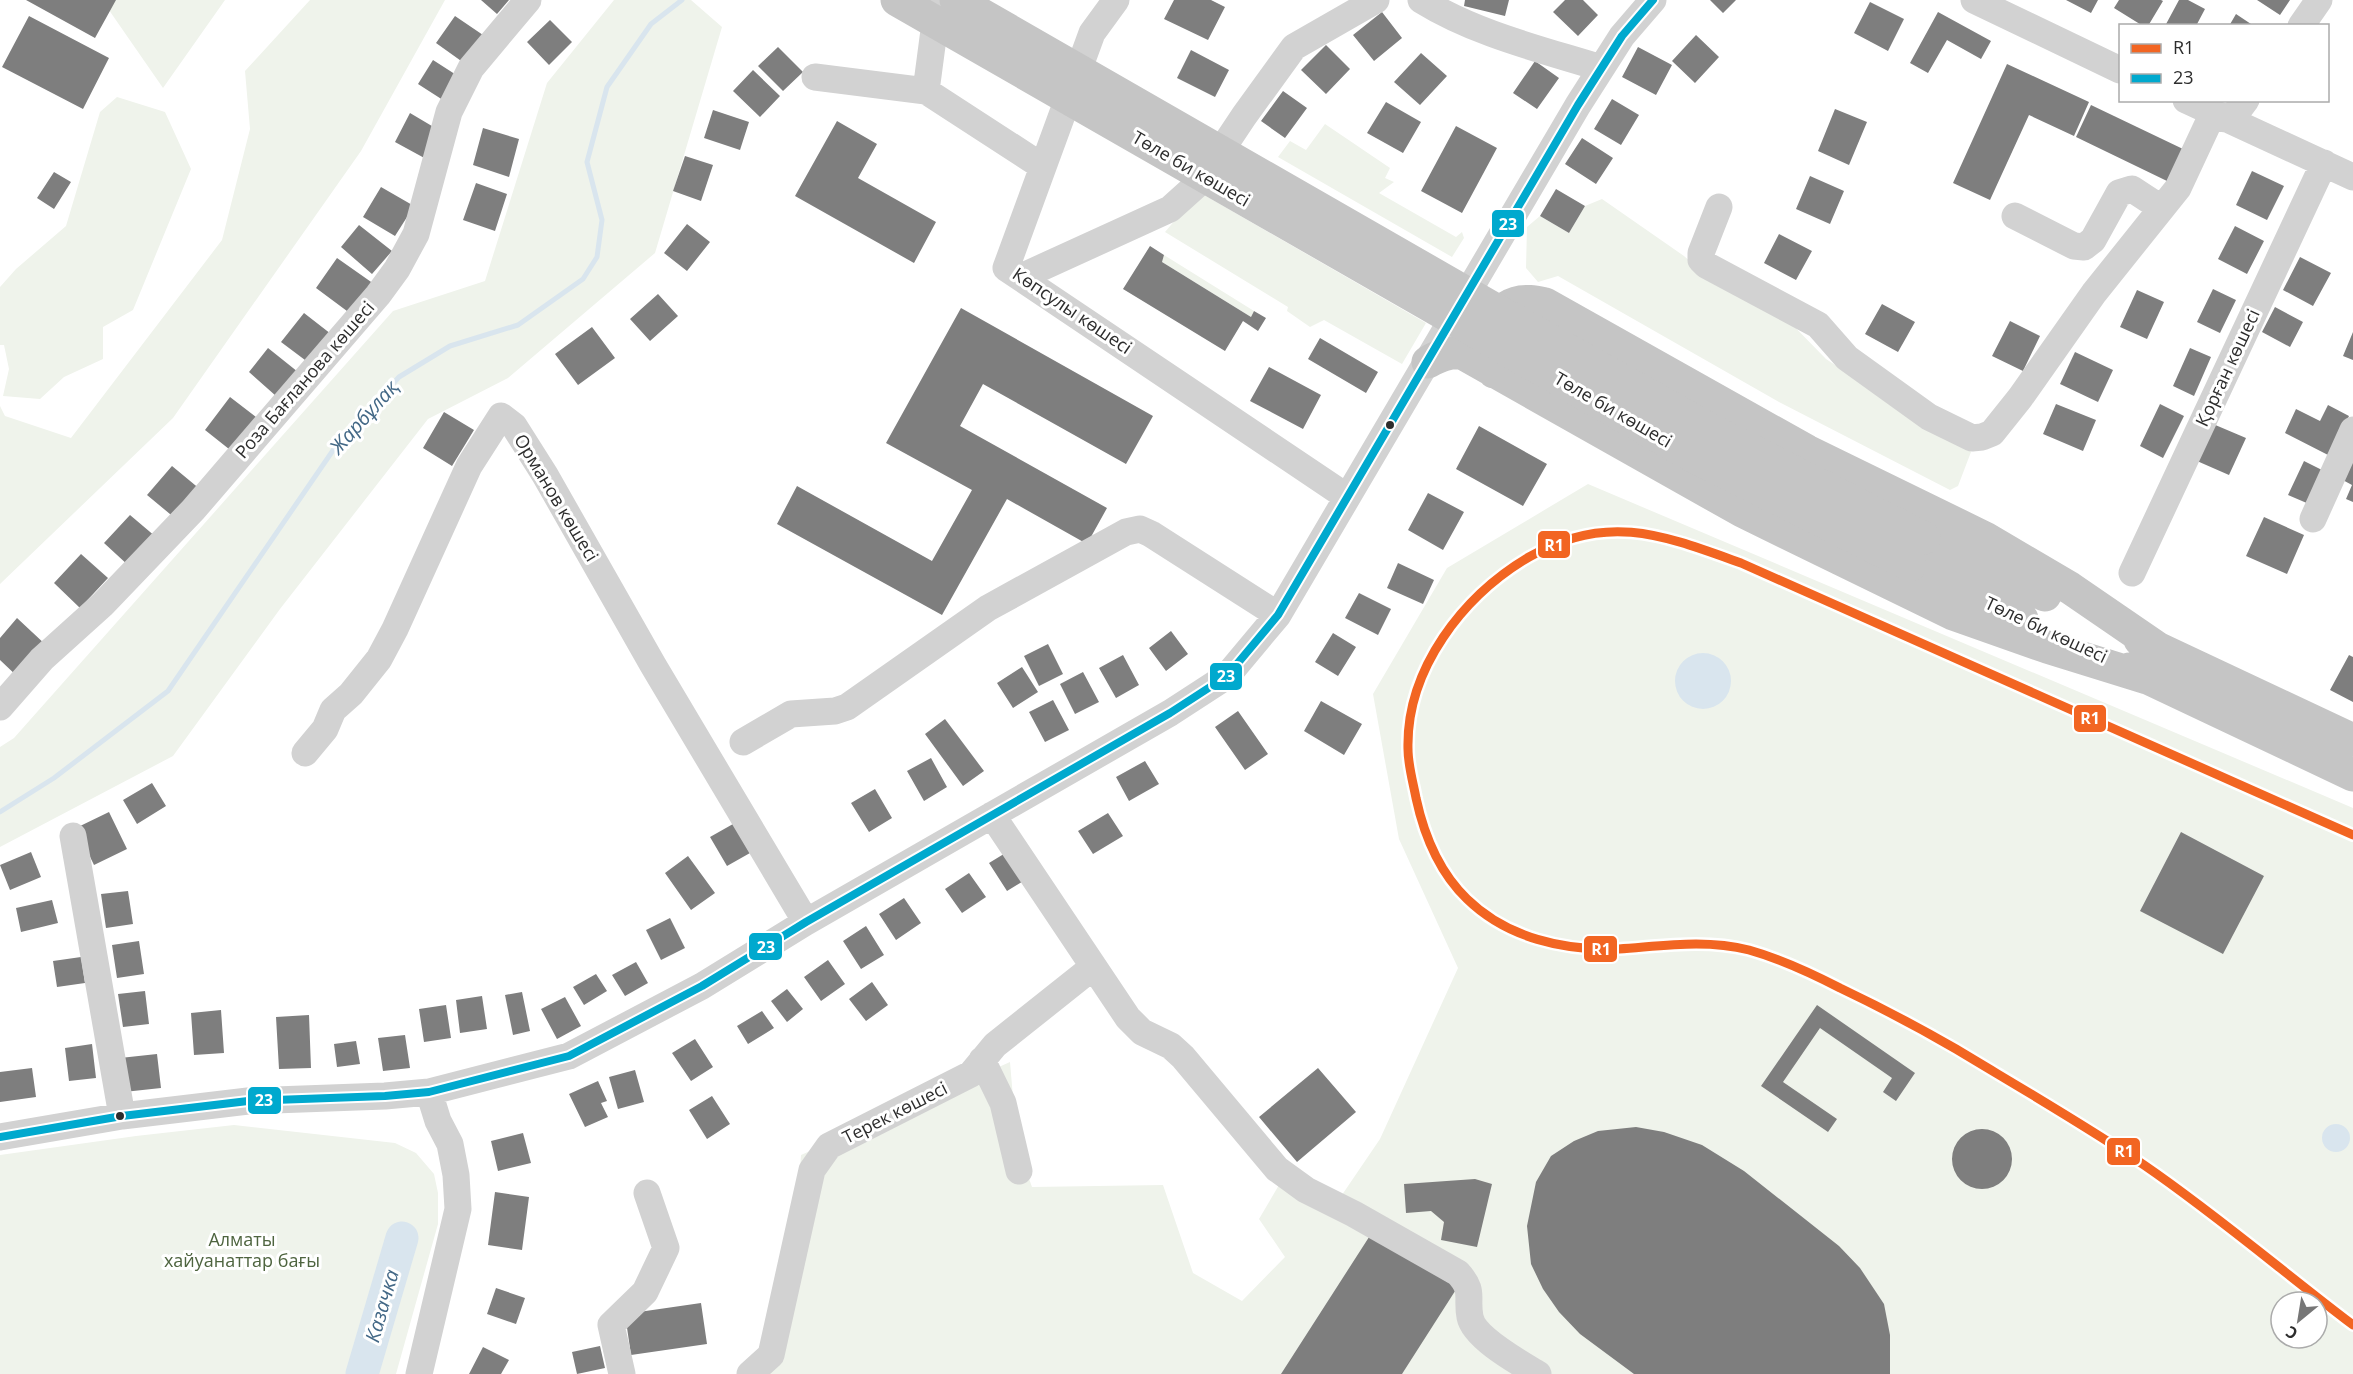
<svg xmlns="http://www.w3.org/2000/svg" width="2353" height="1374" font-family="'Open Sans',sans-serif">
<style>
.green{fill:#eff3eb;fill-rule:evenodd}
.water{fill:#d9e5ee}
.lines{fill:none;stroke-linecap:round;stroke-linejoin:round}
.stream{stroke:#d9e5ee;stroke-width:5}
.river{stroke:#d9e5ee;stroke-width:33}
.building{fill:#7e7e7e}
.minor{stroke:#d2d2d2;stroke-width:27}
.major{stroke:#c5c5c5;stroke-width:33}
.major-bridge{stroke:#c5c5c5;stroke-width:33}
.bus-1-casing{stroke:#fff;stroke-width:12}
.bus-1{stroke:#00a9ce;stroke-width:8}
.rail-1-casing{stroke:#fff;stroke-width:14}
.rail-1{stroke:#f26522;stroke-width:9}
.bus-dot{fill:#2d2d2d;stroke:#fff;stroke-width:2}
.labels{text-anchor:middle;stroke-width:6;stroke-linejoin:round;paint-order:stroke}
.street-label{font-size:18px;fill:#2d2d2d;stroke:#fff}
.park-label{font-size:18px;fill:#4e643f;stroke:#fff}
.water-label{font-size:20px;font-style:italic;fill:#436886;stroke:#fff}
.line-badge{stroke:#fff;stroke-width:2}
.badge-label{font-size:16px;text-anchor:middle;font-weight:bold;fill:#fff}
</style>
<rect width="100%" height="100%" fill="#fff"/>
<path class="green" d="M102,0H225L163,88Z
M310,0H445L361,151L173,418L0,584V406L5,416L71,438L222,240L250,129L245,71Z
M614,0H691L722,27L655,253L508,378L428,419L280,609L173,756L0,847V747L14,738L393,311L485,281L547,83Z
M117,97L165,112L191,169L133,310L103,327V359L64,377L40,399L3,396L9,369L4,345H0V287L16,269L66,226L100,112Z
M1325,124L1390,168L1385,178L1394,182L1379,193L1456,237L1462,232L1464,238L1452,257L1278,157L1290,141L1306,150Z
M1199,192L1426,323L1402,364L1324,320L1310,327L1287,311L1288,307L1165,232Z
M1602,199L1684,256L1692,263L1782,314L1826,359L1879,394L1967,447L1971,452L1958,486L1950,490L1779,402L1558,276L1538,282L1526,268L1527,227L1540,216L1569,233L1585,206Z
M1164,255L1254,311L1251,317L1162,262Z
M1588,484L2353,808V1374H770L792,1287L801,1155L1010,1062L1017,1145L1032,1187L1163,1185L1193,1273L1242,1301L1285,1257L1259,1219L1279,1185L1329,1214L1380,1139L1458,968L1399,839L1373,694L1447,568ZM2281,1302H2317V1338H2281Z
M234,1125L395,1143L416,1153L434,1174L438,1193V1224L396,1374H0V1155L136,1136Z"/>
<path class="water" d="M1675 681a28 28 0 1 1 56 0a28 28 0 1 1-56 0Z
M2322 1138a14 14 0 1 1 28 0a14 14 0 1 1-28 0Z"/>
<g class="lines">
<path class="stream" d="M0,812L54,778L168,691L336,446L399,377L450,346L518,325L583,279L597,257L602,220L587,162L607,87L651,24L682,0"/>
<path class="river" d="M362,1374L402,1238"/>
</g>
<path class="building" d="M26,0H116L95,38Z
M481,0H509L497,14Z
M1174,0H1211L1225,7L1208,40L1164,19Z
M1465,0H1509L1505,16L1464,6Z
M1565,0H1583L1598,15L1578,36L1553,12Z
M1710,0H1736L1723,13Z
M2066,0H2098L2091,13Z
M2119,0H2161L2163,1L2148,26H2143L2114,8Z
M2179,0H2188L2205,9L2196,26H2165Z
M2257,0H2290L2280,15Z
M1870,2L1904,19L1888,51L1854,33Z
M1382,12L1402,38L1374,61L1353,35Z
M1938,12L1991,41L1981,59L1947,40L1928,73L1910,63Z
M2236,14L2254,26H2229Z
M29,16L109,58L83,109L2,67Z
M455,16L483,35L464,63L436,43Z
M550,20L572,42L549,65L527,42Z
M1696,35L1719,57L1695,83L1672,61Z
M1326,45L1350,69L1326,94L1301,70Z
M778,47L803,72L783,91L758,66Z
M1638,47L1672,65L1656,95L1622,77Z
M1191,50L1229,70L1215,97L1177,78Z
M1421,53L1447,76L1420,105L1394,82Z
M433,60L461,78L446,102L418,84Z
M1535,61L1559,78L1537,109L1513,93Z
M2007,64L2089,102L2074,136L2029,115L1990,200L1953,183Z
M753,70L780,96L760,117L733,91Z
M1283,91L1307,108L1285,138L1261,121Z
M1612,99L1639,115L1621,145L1594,129Z
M1386,102L1421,122L1403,153L1367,133Z
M2091,105L2183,149L2167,181L2076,137Z
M1835,109L1867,122L1849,165L1818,151Z
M713,110L749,122L740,150L704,138Z
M410,113L442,132L428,160L395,142Z
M837,121L877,144L858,178L936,222L914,263L795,196Z
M1456,126L1497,148L1462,213L1421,191Z
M483,128L519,139L509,177L473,165Z
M1582,138L1613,158L1596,184L1565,164Z
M685,156L713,165L701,201L673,191Z
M2252,171L2284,186L2267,220L2236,205Z
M54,172L71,182L54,209L37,198Z
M1810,176L1844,191L1830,224L1796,209Z
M476,183L507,194L495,231L463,220Z
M381,187L414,206L395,236L363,217Z
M1556,189L1585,206L1569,233L1540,216Z
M687,224L710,242L687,271L664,253Z
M359,225L392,251L372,274L341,247Z
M2235,226L2264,241L2247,274L2218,259Z
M1779,234L1812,251L1796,280L1764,263Z
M1150,246L1164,255L1162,262L1251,317L1254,311L1266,318L1258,331L1243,321L1225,351L1123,289Z
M2300,257L2331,273L2313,306L2283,290Z
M337,258L374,284L351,314L316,288Z
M2213,289L2236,300L2220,333L2197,322Z
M2137,290L2164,302L2147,339L2120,327Z
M658,294L678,316L650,341L630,319Z
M1882,304L1915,322L1898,352L1865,334Z
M2275,307L2303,322L2290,347L2262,332Z
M961,308L1153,416L1126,464L983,384L960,426L1107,508L1087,544L1007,499L942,615L777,524L797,486L932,561L972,490L886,443Z
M304,313L331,334L309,363L281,342Z
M2010,321L2040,336L2023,371L1992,356Z
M592,327L615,358L578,385L555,354Z
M2353,332V360L2343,356Z
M1320,338L1378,372L1366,393L1308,359Z
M268,348L298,372L276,396L249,372Z
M2190,348L2211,357L2194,396L2173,386Z
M2075,352L2113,370L2098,402L2060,384Z
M1269,367L1321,395L1303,429L1250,401Z
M230,397L260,420L234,453L205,430Z
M2056,404L2096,420L2083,451L2043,434Z
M2160,404L2184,416L2163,458L2140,446Z
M2328,405L2349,416L2330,456L2285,433L2296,409L2320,421Z
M444,412L474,430L452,466L423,448Z
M2213,424L2246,438L2229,475L2197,461Z
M1479,426L1547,464L1523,506L1456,469Z
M2353,449V502L2346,499L2352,485L2339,478Z
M2304,461L2324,471L2309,504L2288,495Z
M172,466L201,490L176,519L147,495Z
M1428,493L1464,512L1443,550L1408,530Z
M130,515L156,537L129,566L104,543Z
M2264,517L2304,535L2287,574L2246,556Z
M81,554L108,578L80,608L54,583Z
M1398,563L1434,580L1423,604L1387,588Z
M1359,593L1391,609L1378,635L1345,618Z
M17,618L47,646L19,678L0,660V638Z
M1171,631L1188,654L1166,671L1149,648Z
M1333,633L1356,647L1338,676L1315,662Z
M1048,644L1063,674L1039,686L1024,656Z
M1123,655L1139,685L1116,698L1099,668Z
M2349,655L2353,657V702L2330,690Z
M1022,667L1038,692L1013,708L997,683Z
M1083,672L1099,702L1075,714L1060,684Z
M1053,700L1069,730L1045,742L1029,712Z
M1321,701L1362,724L1344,755L1304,731Z
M1238,711L1268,754L1245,770L1215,727Z
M945,719L984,771L963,786L925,734Z
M931,758L947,787L924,801L907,771Z
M1145,761L1159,784L1129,801L1116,777Z
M152,783L166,806L137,824L123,800Z
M875,789L892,818L869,832L851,803Z
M109,812L127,849L94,865L76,828Z
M1108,813L1123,836L1093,854L1078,831Z
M733,824L750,853L727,866L710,837Z
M2181,832L2264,876L2223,954L2140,911Z
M1012,849L1030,877L1007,891L989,863Z
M31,852L41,877L10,890L0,865Z
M688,856L715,893L691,910L665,873Z
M969,873L986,897L962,913L945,889Z
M128,891L133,924L106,928L101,894Z
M904,898L921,923L896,940L879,914Z
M52,900L58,923L21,932L16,908Z
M670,918L685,948L661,960L646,930Z
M866,926L884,955L861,969L843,941Z
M139,941L144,974L117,978L112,945Z
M81,957L85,983L57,987L53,961Z
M828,960L845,984L821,1001L804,977Z
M636,962L648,983L625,996L612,975Z
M596,974L607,991L584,1005L573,987Z
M872,982L888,1005L866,1021L849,999Z
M787,989L803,1009L787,1022L771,1001Z
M145,991L149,1024L123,1027L118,994Z
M522,992L530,1031L513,1035L505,995Z
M482,996L487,1029L460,1033L456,1000Z
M565,997L581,1026L557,1039L541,1009Z
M446,1005L451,1038L424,1042L419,1009Z
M1817,1005L1915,1073L1896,1101L1883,1092L1892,1078L1820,1028L1783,1082L1837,1119L1828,1132L1761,1086Z
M221,1010L224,1053L194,1055L191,1013Z
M762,1011L774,1028L748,1044L737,1026Z
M309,1015L311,1068L279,1069L276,1017Z
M405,1035L410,1068L383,1071L378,1038Z
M695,1039L713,1067L691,1081L672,1053Z
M356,1041L360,1064L337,1067L334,1044Z
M92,1044L96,1078L69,1081L65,1048Z
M157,1054L161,1088L124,1092L120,1058Z
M32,1068L36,1097L0,1102V1072Z
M1318,1068L1356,1112L1297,1162L1259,1117Z
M635,1070L644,1102L618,1109L609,1077Z
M598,1081L607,1101L601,1103L608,1117L585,1127L569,1094Z
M712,1096L730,1124L707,1139L689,1110Z
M1636,1127L1664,1132L1702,1145L1744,1171L1839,1246L1860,1268L1884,1304L1890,1335V1374H1634L1580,1334L1559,1312L1543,1289L1531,1264L1527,1226L1536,1182L1551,1156L1574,1141L1598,1131Z
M1952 1159a30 30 0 1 1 60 0a30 30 0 1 1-60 0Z
M523,1133L531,1163L498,1171L491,1141Z
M1475,1179L1492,1184L1477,1247L1441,1240L1444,1222L1431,1211L1406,1213L1404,1184Z
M495,1192L529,1197L522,1250L488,1245Z
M1371,1234L1457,1288L1402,1374H1281Z
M496,1288L525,1298L516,1324L487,1314Z
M701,1303L707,1344L631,1355L625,1314Z
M600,1346L605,1368L577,1374L572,1352Z
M483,1347L509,1360L501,1374H469Z"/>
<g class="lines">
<path class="minor" d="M1116,0L1092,33L1006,268L1347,497
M1421,0C1476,34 1540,49 1601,68
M1974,0L2120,70
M2301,26L2319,0
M815,77L926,91L1043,167
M926,91L938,0
M2186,100L2353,177
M2225,119L2237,112L2246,100
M1719,207L1701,253V260L1706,265L1818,325L1847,358L1929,417L1972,438L1982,437L1992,433L2020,398L2094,293L2178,188L2213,113
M2015,216L2074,246L2084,247L2093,240L2119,193L2132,189L2161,208
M1021,277L1170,209L1200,182L1244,116L1294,47L1376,0
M2313,519L2353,430
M2132,573L2324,163
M0,707L42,659L103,604L193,510L378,295L397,269L416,234L449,112L471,68L528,0
M743,742L791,714L835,711L847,707L988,608L1126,532L1140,529L1151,534L1278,615
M305,753L325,729L333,710L351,694L379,659L395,629L469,466L501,416L514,426L545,475L653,665L806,922
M992,815L1128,1018L1142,1032L1171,1046L1183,1057L1277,1169L1306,1190L1354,1214L1458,1273C1475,1292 1466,1296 1470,1317C1474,1338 1520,1363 1538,1374
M73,836L122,1116
M982,1060L1003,1103L1019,1171
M0,1137L122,1116L248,1101L385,1096L429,1092L569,1056L702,986L806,922L1170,713L1227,676L1278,615L1578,105L1622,36L1653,0
M419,1374L458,1209L456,1175L450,1144L438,1121L429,1092
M622,1374L611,1325L645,1292L666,1248L647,1193
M750,1374L771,1355L812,1170L829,1146L971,1074L995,1045L1093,967"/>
<path class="major" d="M1428,362C1440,355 1449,352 1462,353L1742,511L1953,614L2047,647L2147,678
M1494,372C1482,349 1487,312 1516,303C1526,300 1535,302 1545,304L1807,451L1985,538L2070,588L2159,649
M1924,538L2045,595
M1910,565L2022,619
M2140,640L2353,740
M2129,669L2353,775"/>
<path class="major-bridge" d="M897,0L1691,455L1910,565
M956,0L1496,310L1707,428L1924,538"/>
<g class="bus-1-casing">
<path id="bus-1" d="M0,1137L122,1116L248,1101L385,1096L429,1092L569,1056L702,986L806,922L1170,713L1227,676L1278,615L1578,105L1622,36L1653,0"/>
</g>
<use href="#bus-1" class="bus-1"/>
<g class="rail-1-casing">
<path id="rail-1" d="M2353,835L1741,563C1663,535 1607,512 1529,557C1463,596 1406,669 1408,749C1408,765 1413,782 1416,798C1424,835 1439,872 1467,899C1507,938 1564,951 1619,949C1663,946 1705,939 1749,950C1781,959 1811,973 1840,988C1880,1007 1918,1027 1956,1049C2019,1087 2083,1124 2144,1165C2217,1215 2283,1272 2353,1325"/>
</g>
<use href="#rail-1" class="rail-1"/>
</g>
<g class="bus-dot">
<circle cx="1390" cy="425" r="5"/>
<circle cx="120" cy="1116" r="5"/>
</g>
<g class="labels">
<g class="street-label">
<text transform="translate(1191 169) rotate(30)" y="6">Төле би көшесі</text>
<text transform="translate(1072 311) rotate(34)" y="6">Көпсулы көшесі</text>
<text transform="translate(2228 368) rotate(-65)" y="6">Қорған көшесі</text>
<text transform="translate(305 380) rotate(-49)" y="6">Роза Бағланова көшесі</text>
<text transform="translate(1613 410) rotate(30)" y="6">Төле би көшесі</text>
<text transform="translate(556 498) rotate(59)" y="6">Орманов көшесі</text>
<text transform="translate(2046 630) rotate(25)" y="6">Төле би көшесі</text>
<text transform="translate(895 1113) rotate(-27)" y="6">Терек көшесі</text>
</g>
<g class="park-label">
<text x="242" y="1246">Алматы<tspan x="242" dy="21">хайуанаттар бағы</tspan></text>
</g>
<g class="water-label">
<text transform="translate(364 417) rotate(-48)" y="7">Жарбұлақ</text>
<text transform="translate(382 1306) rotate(-74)" y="7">Казачка</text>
</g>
</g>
<g class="line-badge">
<rect x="1491" y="209" width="34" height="29" rx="6" fill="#00a9ce"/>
<rect x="1537" y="530" width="34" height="29" rx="6" fill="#f26522"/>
<rect x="1209" y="662" width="34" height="29" rx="6" fill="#00a9ce"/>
<rect x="2073" y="704" width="34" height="29" rx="6" fill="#f26522"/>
<rect x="748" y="932" width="35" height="29" rx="6" fill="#00a9ce"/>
<rect x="1583" y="935" width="35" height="28" rx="6" fill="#f26522"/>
<rect x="247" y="1086" width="35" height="29" rx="6" fill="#00a9ce"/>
<rect x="2106" y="1137" width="35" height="29" rx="6" fill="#f26522"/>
</g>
<g class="badge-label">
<text x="1508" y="230">23</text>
<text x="1554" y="551">R1</text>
<text x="1226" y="682">23</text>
<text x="2090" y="724">R1</text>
<text x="766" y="953">23</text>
<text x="1601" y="955">R1</text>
<text x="264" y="1106">23</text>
<text x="2124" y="1157">R1</text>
</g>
<rect x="2119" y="24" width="210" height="78" fill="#ffffff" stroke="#ababab" stroke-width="1.5"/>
<rect x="2131" y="44" width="30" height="9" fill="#f26522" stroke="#ababab" stroke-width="1.5"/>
<text x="2173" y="54" font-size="18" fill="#2d2d2d">R1</text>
<rect x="2131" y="74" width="30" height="9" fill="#00a9ce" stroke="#ababab" stroke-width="1.5"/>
<text x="2173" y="84" font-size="18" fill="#2d2d2d">23</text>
<g transform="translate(2299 1320) rotate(210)"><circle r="28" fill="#ffffff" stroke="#ababab" stroke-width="1.5"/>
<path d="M0-4.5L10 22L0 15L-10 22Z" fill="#767676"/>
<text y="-9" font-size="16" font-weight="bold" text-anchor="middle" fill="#2d2d2d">С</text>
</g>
</svg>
